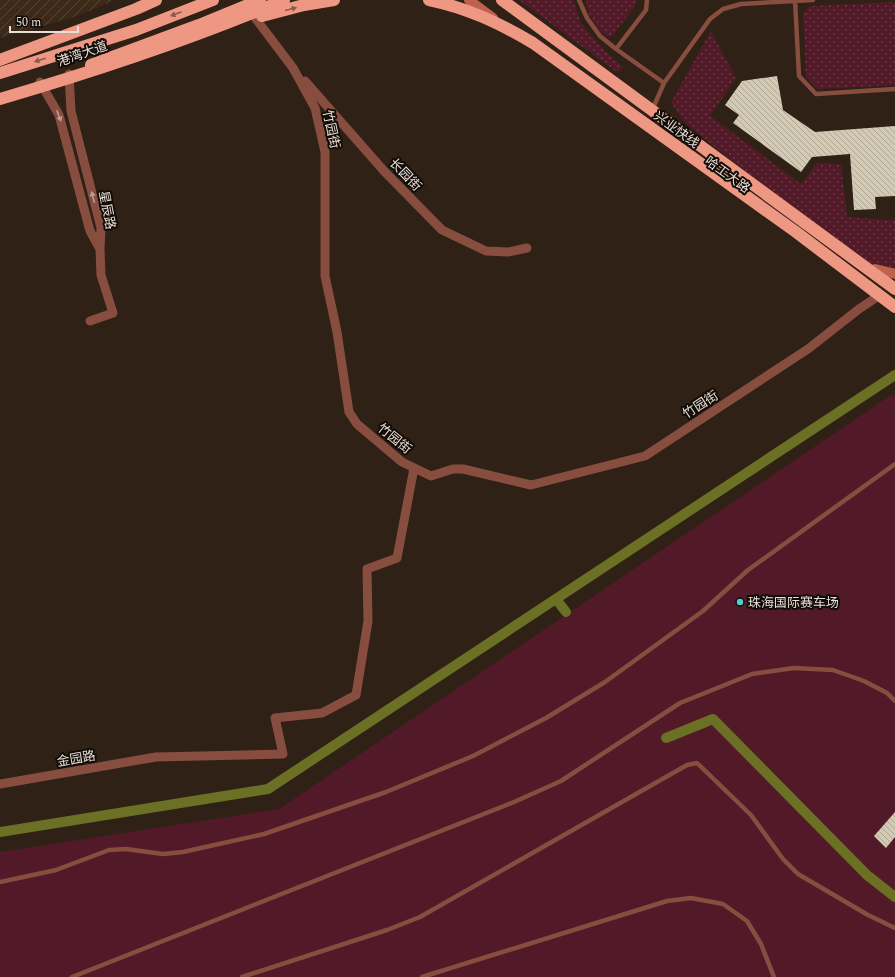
<svg xmlns="http://www.w3.org/2000/svg" width="895" height="977" font-family="Spectral,'Noto Sans SC',serif">
<style>
.industrial{fill:url(#industrial-furrows)}
.grass{fill:url(#grass-dots)}
.pitch{fill:#521a28}
.lines{fill:none;stroke-linecap:round;stroke-linejoin:round}
.canal{stroke:#6b7024;stroke-width:10}
.building{fill:url(#building-back-hatch)}
.lane{stroke:#874d3f;stroke-width:4.5}
.street{stroke:#874d3f;stroke-width:9}
.secondary{stroke:#bf624d;stroke-width:10}
.highway{stroke:#ee9782;stroke-width:12}
.highway-bridge{stroke:#ee9782;stroke-width:12}
.oneway{fill:#8b584b}
.oneway2{fill:#bd9d93}
.poi-dot{fill:#53cdc9;stroke:#120c07;stroke-width:1.5}
.labels{text-anchor:middle;stroke-width:4;stroke-linejoin:round;paint-order:stroke}
.street-label{font-size:13px;fill:#e9ded7;stroke:#120c07}
.poi-label{font-size:13px;fill:#e9ded7;stroke:#120c07;text-anchor:start}
</style>
<defs>
<pattern id="industrial-furrows" width="10" height="10" patternUnits="userSpaceOnUse"><rect width="10" height="10" fill="#3d2918"/><path d="M-1 1l2-2M0 10L10 0M9 11l2-2" fill="none" stroke="#594839"/></pattern>
<pattern id="grass-dots" width="8" height="8" patternUnits="userSpaceOnUse"><rect width="8" height="8" fill="#521a28"/><path d="M2 2h.1M6 6h.1" fill="none" stroke="#6b3b46" stroke-width="1.8" stroke-linecap="round"/></pattern>
<pattern id="building-back-hatch" width="6" height="6" patternUnits="userSpaceOnUse"><rect width="6" height="6" fill="#d3cab4"/><path d="M-1 5l2 2M0 0l6 6M5-1l2 2" fill="none" stroke="#b0a897"/></pattern>
</defs>
<rect width="100%" height="100%" fill="#2f2115"/>
<path class="industrial" d="M0,0H115L77,16L0,38Z"/>
<path class="grass" d="M519,0H573L581,23L605,51L623,67L618,73Z
M586,0H636V1L635,6L614,34L608,37C597,30 586,14 586,0Z
M895,2V85L817,89L806,77L803,13L810,6Z
M711,31L736,78L710,116L801,184L817,163L841,164L847,217L889,220L895,219V274L875,269L782,201L685,123L671,102Z"/>
<path class="pitch" d="M891,395H895V977H0V852L279,809Z"/>
<g class="lines">
<path class="canal" d="M556,599L566,612
M666,738L713,719L867,875L895,897
M0,832L268,789L895,375"/>
</g>
<path class="building" d="M777,76L783,110L815,132L895,126V196L875,197L876,209L854,210L850,154L812,157L801,172L733,123L739,115L725,105L742,81Z
M895,812V837L886,848L874,836Z"/>
<g class="lines">
<path class="lane" d="M579,0L587,18L600,36L616,49L664,83
M795,0L799,76L816,94L895,89
M616,49L646,10L647,0
M654,106L664,83L710,19L723,9L741,4L813,0
M0,882L56,870L109,850L126,849L163,854L183,852L264,834L386,792L473,756L546,718L605,682L703,611L748,570L895,464
M72,977L514,802L561,781L680,703L752,674L794,668L833,670L864,681L887,693L895,701
M242,977L387,930L420,917L687,765L697,763L751,815L783,859L798,874L868,915L895,928
M422,977L667,901L691,898L723,904L747,921L761,944L774,977"/>
<path class="street" d="M251,7L256,19L293,68L315,108L325,152V276L337,332L349,412L357,424L402,462L431,476L453,469H463L531,485L645,456L808,349L859,309L877,297
M69,74L71,111L101,228L100,249L101,275L113,313L90,321
M305,81L384,171L442,230L486,251L508,252L527,248
M40,82L59,115L90,231L100,249
M0,784L156,757L283,754L275,718L322,713L356,695L368,621L367,569L397,558L414,468"/>
<path class="secondary" d="M469,0L493,18
M875,269L895,274"/>
<path class="highway" d="M502,0L895,289
M91,65L199,25L260,0
M0,73L136,30L213,0"/>
<path class="highway-bridge" d="M429,0C468,8 499,23 533,43L796,232L895,307
M262,16L304,5L334,0
M0,60L136,9L156,0
M0,99C96,71 192,39 284,0"/>
</g>
<defs><path id="oneway-solid" d="M-6-.8H1V-3.2L6.5 0L1 3.2V.8H-6Z"/></defs>
<g class="oneway">
<use href="#oneway-solid" transform="translate(291 9) rotate(-14)"/>
<use href="#oneway-solid" transform="translate(176 14) rotate(159)"/>
<use href="#oneway-solid" transform="translate(40 60) rotate(162)"/>
</g>
<g class="oneway2">
<use href="#oneway-solid" transform="translate(59 116) rotate(69)"/>
<use href="#oneway-solid" transform="translate(93 197) rotate(-104)"/>
</g>
<circle class="poi-dot" cx="740" cy="602" r="4"/>
<g class="labels">
<g class="street-label">
<text transform="translate(82 53) rotate(-19)" y="5">港湾大道</text>
<text transform="translate(332 129) rotate(78)" y="5">竹园街</text>
<text transform="translate(677 129) rotate(36)" y="5">兴业快线</text>
<text transform="translate(406 174) rotate(46)" y="5">长园街</text>
<text transform="translate(728 174) rotate(36)" y="5">哈工大路</text>
<text transform="translate(108 210) rotate(79)" y="5">星辰路</text>
<text transform="translate(700 404) rotate(-33)" y="5">竹园街</text>
<text transform="translate(395 438) rotate(39)" y="5">竹园街</text>
<text transform="translate(76 758) rotate(-10)" y="5">金园路</text>
</g>
<g class="poi-label">
<text x="748" y="607">珠海国际赛车场</text>
</g>
</g>
<path d="M10 26v6h68v-6" fill="none" stroke="#e9ded7" stroke-width="2"/>
<text x="16" y="26" font-size="12" fill="#e9ded7" stroke="#120c07" stroke-width="3" paint-order="stroke">50 m</text>
</svg>
